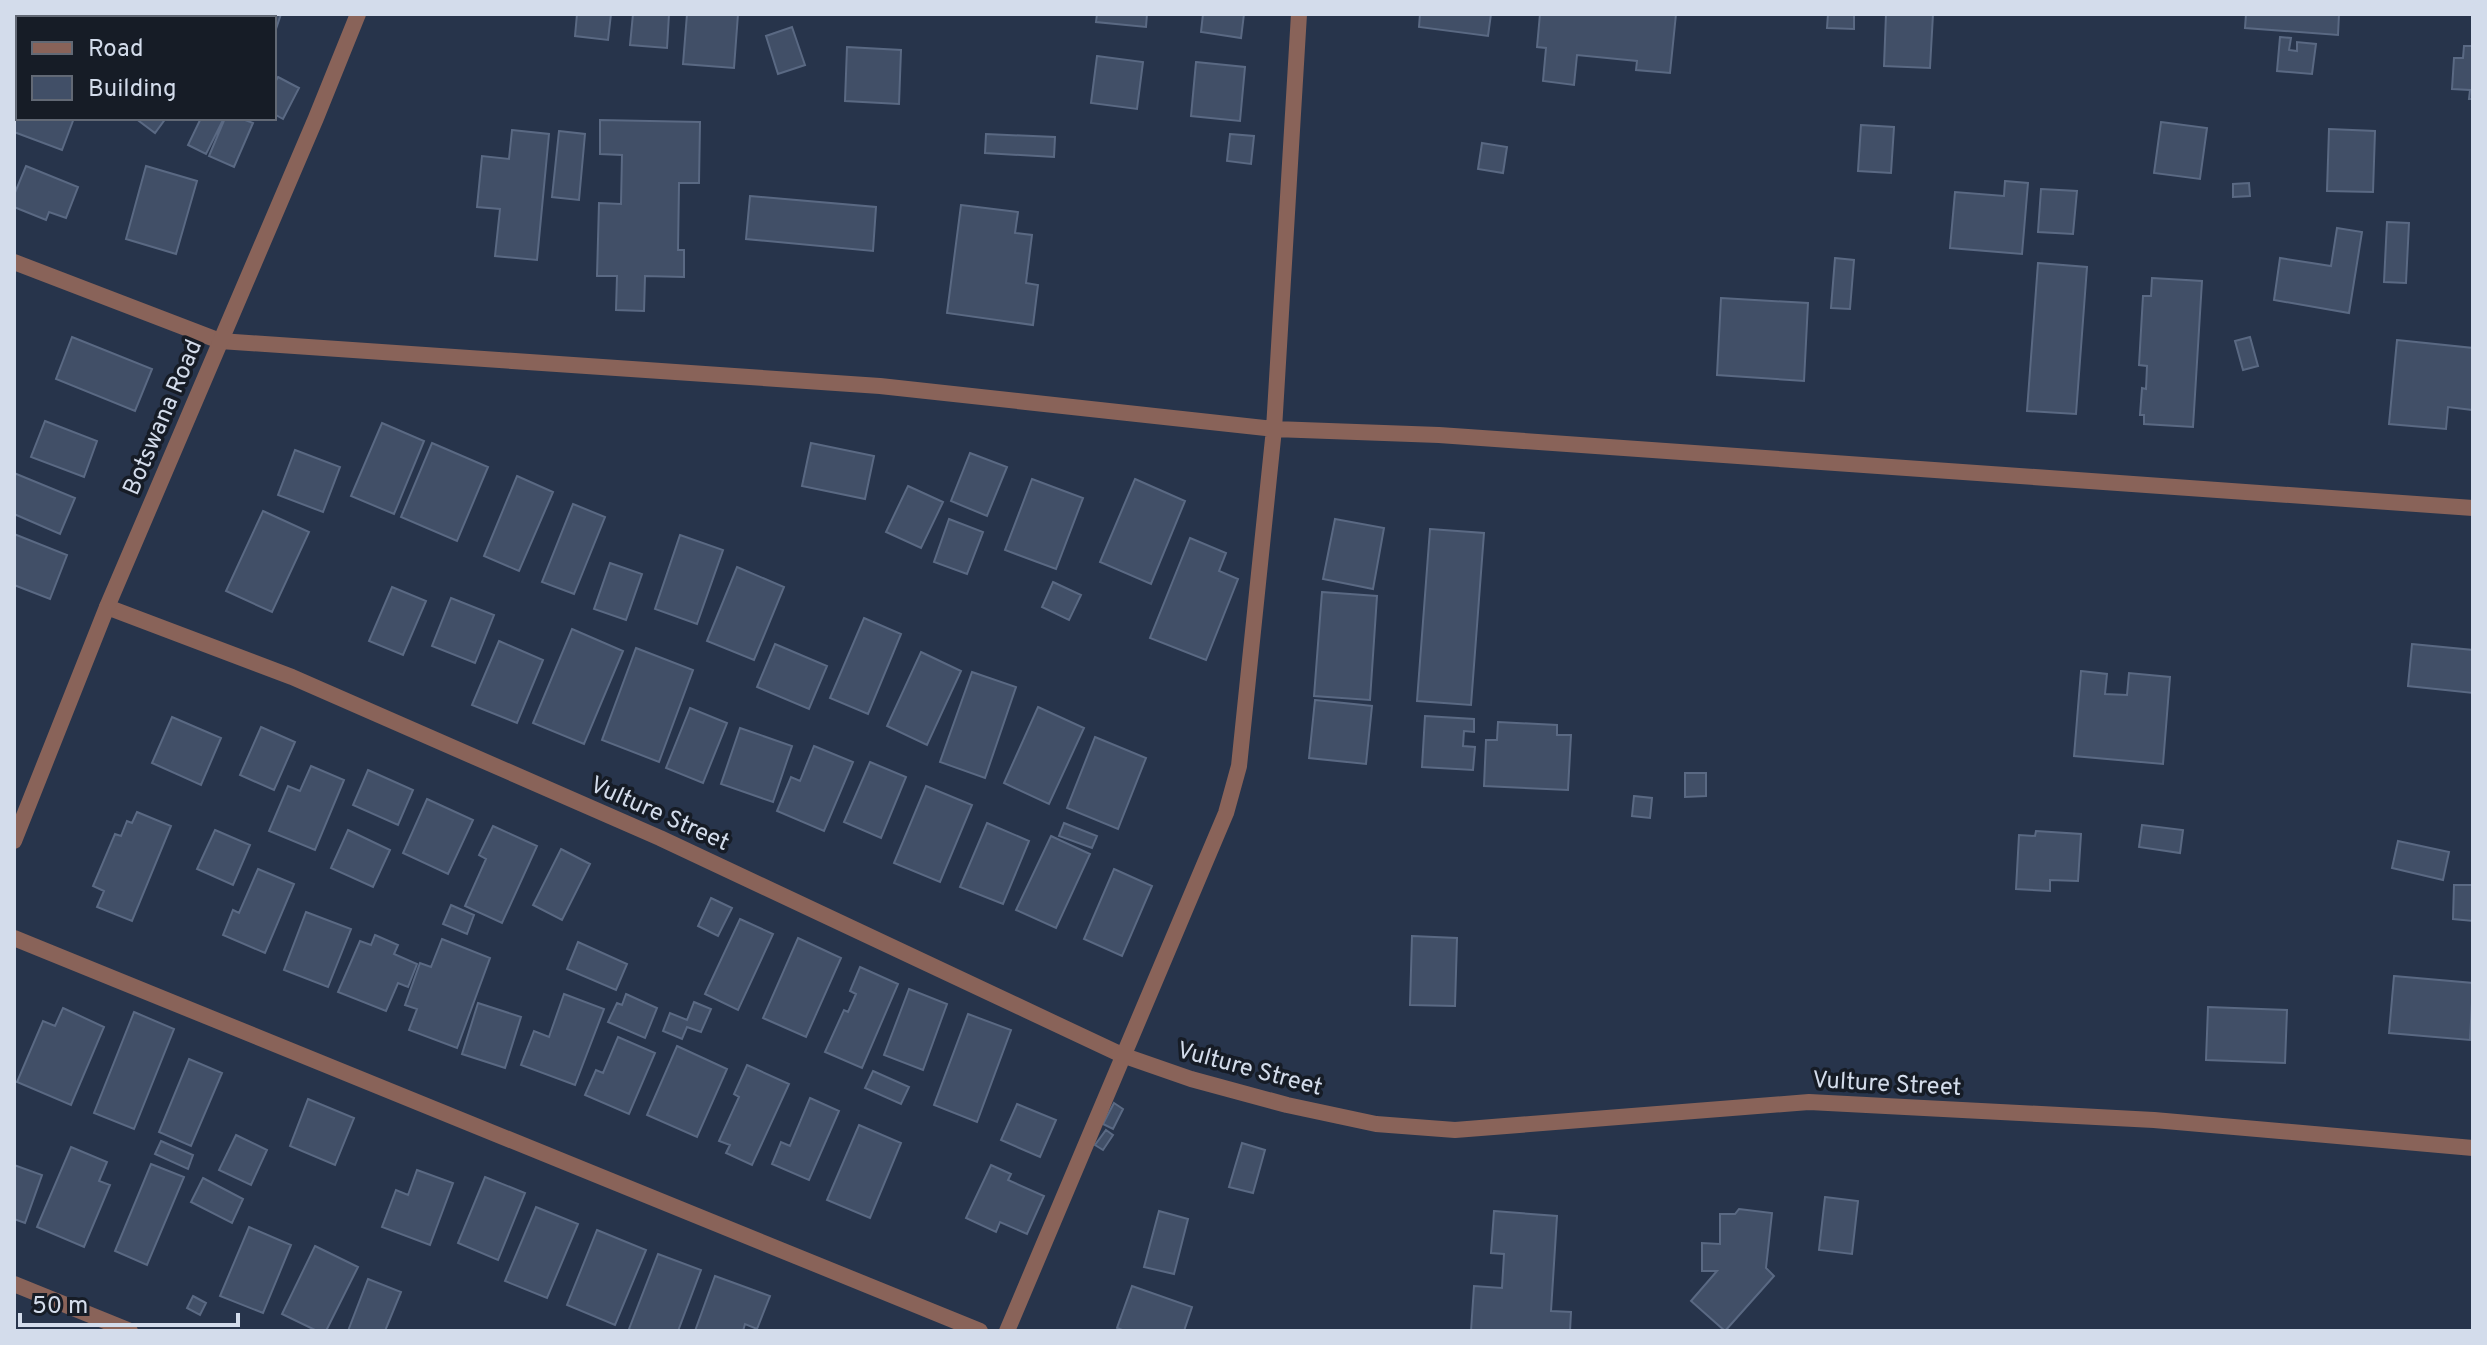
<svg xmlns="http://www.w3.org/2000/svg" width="2487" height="1345" font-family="Overpass,sans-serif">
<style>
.building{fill:#414f67;stroke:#5a6983;stroke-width:2}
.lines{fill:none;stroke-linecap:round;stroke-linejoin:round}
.minor{stroke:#896359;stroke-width:16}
.tertiary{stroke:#896359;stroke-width:16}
.labels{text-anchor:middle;stroke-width:7;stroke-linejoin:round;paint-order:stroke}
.street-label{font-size:24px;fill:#d3dceb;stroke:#161c26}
</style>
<rect width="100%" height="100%" fill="#27344b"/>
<path class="building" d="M62,14H156L154,18H71Z
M236,14H281L276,29L274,18H246Z
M577,14H611L608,40L575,36Z
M633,14H669L667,48L630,45Z
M687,14H738L734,68L683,64Z
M1097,14H1147L1146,27L1096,22Z
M1203,14H1244L1241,38L1201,32Z
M1420,14H1491L1488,36L1419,27Z
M1540,14H1676L1670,73L1636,70L1637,61L1577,55L1574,85L1543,81L1546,48L1537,47Z
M1828,14H1854V29L1827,28Z
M1886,14H1933L1930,68L1884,66Z
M2246,14H2339L2338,35L2245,28Z
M792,27L805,65L778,74L766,36Z
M2280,37L2291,38L2289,50L2297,51V42L2316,44L2312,74L2277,71Z
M2464,46H2473V99H2469L2470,90L2452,89L2454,58H2463Z
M847,47L901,50L899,104L845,101Z
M1097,56L1143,62L1137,109L1091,103Z
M1196,62L1245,67L1240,121L1191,116Z
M278,77L299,88L283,119L274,114V84Z
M18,107V118H74L62,150L14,132V118Z
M135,118H166L155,133Z
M201,118H224L206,154L188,145Z
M225,118H240L253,123L234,167L209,156Z
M600,120L700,122L699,183H679L678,250H684V277L645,276L644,311L616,310L617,276H597L599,203L621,204L622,155L600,154Z
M2161,122L2207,128L2200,179L2154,173Z
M1861,125L1894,127L1891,173L1858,171Z
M2329,129L2375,131L2373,192L2327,191Z
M512,130L549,134L537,260L495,256L500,209L477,207L482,156L509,159Z
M559,131L585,134L579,200L552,197Z
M986,134L1055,137L1054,157L985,153Z
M1230,134L1254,136L1251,164L1227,161Z
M1482,143L1507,147L1503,173L1478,169Z
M26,166L78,187L66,218L49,212L46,220L14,207V195Z
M146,166L197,181L176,254L126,239Z
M2005,181L2028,183L2022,254L1950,248L1955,192L2004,196Z
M2249,183L2250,196L2233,197V184Z
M2041,189L2077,191L2073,234L2038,232Z
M750,196L876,207L873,251L746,239Z
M961,205L1018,212L1015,233L1032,235L1026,283L1038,285L1033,325L947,313Z
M2387,222L2409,223L2406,283L2384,282Z
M2337,228L2362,232L2349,313L2274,300L2280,258L2331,266Z
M1835,258L1854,260L1850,309L1831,308Z
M2038,263L2087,267L2076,414L2027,411Z
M2152,278L2202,281L2193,427L2144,424V415H2140L2142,388L2146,389L2147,366L2139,365L2143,296H2151Z
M1721,298L1808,303L1804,381L1717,375Z
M72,337L152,369L135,411L56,379Z
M2250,337L2258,366L2243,370L2235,341Z
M2397,340L2473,348V410L2448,407L2446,429L2389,424Z
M45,421L97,441L84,477L31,457Z
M382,423L424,441L394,514L351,496Z
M432,443L488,467L457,541L401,517Z
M811,443L874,456L865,499L802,486Z
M295,450L340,467L323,512L278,495Z
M970,453L1007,467L987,516L951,501Z
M14,473L75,498L60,534L14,514Z
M517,476L553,492L519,571L484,556Z
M1032,479L1083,498L1056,569L1005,550Z
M1135,479L1185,501L1151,584L1100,562Z
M908,486L943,502L921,548L886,532Z
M573,504L605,517L574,594L542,582Z
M263,511L309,532L272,612L226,591Z
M949,519L983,532L967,574L934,562Z
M1335,519L1384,528L1373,589L1323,579Z
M1430,529L1484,533L1471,705L1417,701Z
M14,534L67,555L50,599L14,585Z
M680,535L723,550L697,624L655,609Z
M1190,538L1226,553L1219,571L1238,579L1206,660L1150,638Z
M610,563L642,574L626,620L594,609Z
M737,567L784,587L754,660L707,641Z
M1053,582L1081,595L1069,620L1042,607Z
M392,587L426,601L403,655L369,641Z
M1322,592L1377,596L1370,700L1314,696Z
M451,598L494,615L475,663L432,646Z
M864,618L901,634L868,714L830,698Z
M572,629L623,651L584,744L533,723Z
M499,641L543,660L517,723L472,705Z
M775,644L827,666L809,709L757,687Z
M2412,644L2473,650V693L2408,686Z
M636,648L693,670L659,762L602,740Z
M921,652L961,671L927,745L887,726Z
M2081,671L2107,674L2105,694L2127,695L2129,673L2170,677L2163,764L2074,756Z
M972,672L1016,687L985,778L940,762Z
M1315,700L1372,706L1366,764L1309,758Z
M1038,707L1084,728L1049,804L1004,783Z
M690,708L727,723L703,783L666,768Z
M1425,716L1474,719V732L1464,731L1463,746L1475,747L1473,770L1422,767Z
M172,717L221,738L201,785L152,763Z
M1498,722L1557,725V735H1571L1568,790L1484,786L1486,740H1497Z
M261,727L295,742L274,790L240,775Z
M740,728L792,746L773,802L721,784Z
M1095,737L1146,758L1118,829L1067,808Z
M814,746L853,762L824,831L777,811L791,777L800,781Z
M870,762L906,777L881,838L844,822Z
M311,766L344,780L315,850L269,831L288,786L300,791Z
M368,770L413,790L398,825L353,805Z
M1685,773H1706V796L1685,797Z
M926,786L972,805L940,882L894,863Z
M1634,796L1652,798L1650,818L1632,816Z
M427,799L473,820L448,874L403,853Z
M137,812L171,826L132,921L97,907L104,891L93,886L115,834L121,836L127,821L132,823Z
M987,823L1029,841L1003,904L960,887Z
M1064,823L1097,836L1092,848L1059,836Z
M2142,825L2183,830L2180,853L2139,847Z
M493,826L537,846L502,923L465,906L486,859L479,855Z
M215,830L250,845L233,885L197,869Z
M348,830L390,850L373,887L331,868Z
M2036,831L2081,834L2078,881L2050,880V891L2016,889L2019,835L2035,836Z
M1051,836L1090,854L1056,928L1016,910Z
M2398,841L2449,852L2443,880L2392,868Z
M561,849L590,864L562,920L533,905Z
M258,869L294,884L265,953L223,935L233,910L239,913Z
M1114,869L1152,886L1122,956L1084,939Z
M2454,885H2473V921L2453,919Z
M711,898L732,908L718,936L698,926Z
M451,905L474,915L467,934L443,924Z
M306,912L351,929L328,987L284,970Z
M740,919L773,934L738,1010L705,994Z
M375,935L398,945L394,954L417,964L408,987L398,983L386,1011L338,992L360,941L371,945Z
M1412,936L1457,938L1455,1006L1410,1005Z
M798,938L841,958L806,1037L763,1018Z
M442,939L490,958L457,1048L409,1030L417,1009L405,1005L420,963L431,967Z
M578,942L627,964L616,990L567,969Z
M860,967L898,984L862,1068L825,1052L844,1010L848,1012L856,994L850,991Z
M2394,976L2473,983L2470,1040L2389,1033Z
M909,989L947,1004L923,1070L884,1055Z
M564,994L604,1009L575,1085L521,1065L534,1031L549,1037Z
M626,994L657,1008L645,1038L608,1022L617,1003L622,1005Z
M694,1002L711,1009L701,1032L687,1027L682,1039L663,1031L670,1013L687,1020Z
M478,1003L521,1017L505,1068L462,1054Z
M2208,1007L2287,1010L2285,1063L2206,1060Z
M63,1008L104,1027L71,1105L17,1082L43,1021L55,1026Z
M134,1012L174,1029L134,1129L94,1113Z
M968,1014L1011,1030L977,1122L934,1105Z
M618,1037L655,1053L629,1114L585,1095L596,1070L603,1073Z
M677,1046L727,1069L697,1137L647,1115Z
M189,1059L222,1073L191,1146L159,1132Z
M747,1065L789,1084L752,1165L726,1153L730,1145L719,1141L739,1097L734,1094Z
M873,1071L909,1087L901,1104L865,1088Z
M810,1098L839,1111L809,1180L772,1164L781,1142L790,1146Z
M308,1099L354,1118L335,1165L290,1146Z
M1114,1103L1123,1109L1113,1129L1103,1124Z
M1017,1104L1056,1120L1040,1157L1001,1140Z
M859,1125L901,1143L870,1218L827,1200Z
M1106,1130L1113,1135L1103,1150L1095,1145Z
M236,1135L267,1150L251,1185L219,1170Z
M161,1141L193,1155L188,1169L155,1154Z
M1242,1143L1265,1150L1253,1193L1229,1187Z
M71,1147L107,1162L99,1181L110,1185L84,1247L37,1227Z
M151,1164L184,1177L147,1265L115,1251Z
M14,1165L42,1175L25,1223L14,1219Z
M991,1165L1011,1174L1008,1180L1044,1196L1027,1234L1000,1222L996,1232L966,1218Z
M417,1170L453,1183L430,1245L382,1227L396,1190L408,1195Z
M485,1177L525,1193L498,1260L458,1243Z
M203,1178L243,1199L232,1223L191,1202Z
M1825,1197L1858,1201L1852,1254L1819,1250Z
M536,1207L578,1224L547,1298L505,1281Z
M1739,1209L1772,1213L1766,1268L1774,1276L1725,1331L1691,1301L1717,1271H1702V1243L1720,1244V1214H1735Z
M1159,1211L1188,1219L1174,1274L1144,1267Z
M1494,1211L1557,1216L1551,1311L1571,1312L1570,1331H1471L1474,1286L1502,1288L1504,1254L1491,1253Z
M249,1227L291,1245L263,1313L220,1296Z
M597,1230L646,1250L615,1325L567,1305Z
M315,1246L358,1267L326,1331H317L282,1314Z
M658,1254L701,1270L678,1331H633L629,1329Z
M715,1276L770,1296L757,1329L745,1324L743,1331H695Z
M368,1279L401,1292L385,1331H348Z
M1132,1286L1192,1307L1184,1331H1125L1117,1328Z
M193,1296L206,1303L200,1315L187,1308Z"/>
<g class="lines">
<path class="minor" d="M14,262L220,341L880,386L1274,429L1439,435L2473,508
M107,607L292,677L660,838L1122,1055L1191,1079L1287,1105L1376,1124L1455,1130L1809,1102L2154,1120L2473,1148
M14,938L980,1331
M14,1284L130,1331
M1007,1331L1226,813L1239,766L1274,429L1299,14"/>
<path class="tertiary" d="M14,841L107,607L316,118L358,14"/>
</g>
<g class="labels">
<g class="street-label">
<text transform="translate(162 417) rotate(-67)" y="8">Botswana Road</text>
<text transform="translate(660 813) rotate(24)" y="8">Vulture Street</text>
<text transform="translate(1250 1068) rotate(15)" y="8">Vulture Street</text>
<text transform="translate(1887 1083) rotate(3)" y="8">Vulture Street</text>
</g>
</g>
<rect width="2487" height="1345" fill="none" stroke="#d3dceb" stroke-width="32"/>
<rect x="16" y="16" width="260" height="104" fill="#161c26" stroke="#626975" stroke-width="2"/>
<rect x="32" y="42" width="40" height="12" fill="#896359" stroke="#626975" stroke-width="2"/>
<text x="88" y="56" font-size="24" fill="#d3dceb">Road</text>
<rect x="32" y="76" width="40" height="24" fill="#414f67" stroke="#626975" stroke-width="2"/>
<text x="88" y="96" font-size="24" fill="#d3dceb">Building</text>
<path d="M20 1313v12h218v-12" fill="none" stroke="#d3dceb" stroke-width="4"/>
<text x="32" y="1313" font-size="24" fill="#d3dceb" stroke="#161c26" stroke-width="6" paint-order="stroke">50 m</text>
</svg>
